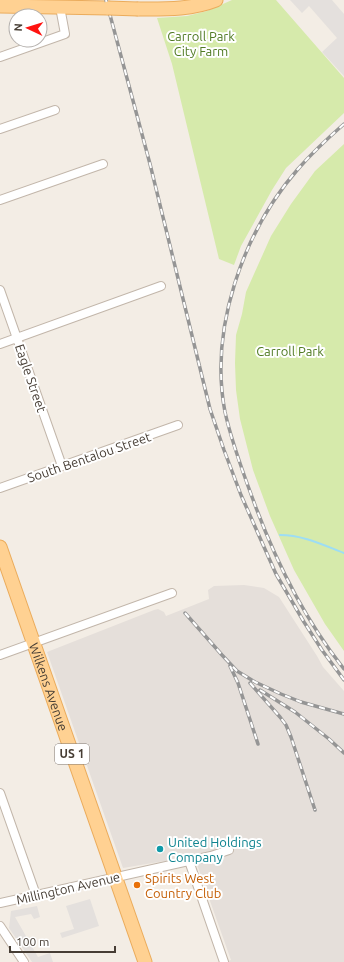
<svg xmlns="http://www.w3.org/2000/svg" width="344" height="962" font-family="Ubuntu,sans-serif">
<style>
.industrial{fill:#e5dfda}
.green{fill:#d6eaab}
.parking{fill:#e4e0dd}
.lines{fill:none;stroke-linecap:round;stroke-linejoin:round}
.stream{stroke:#9dddf4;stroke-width:2}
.minor-casing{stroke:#c2b6aa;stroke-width:10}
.primary-casing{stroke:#ebac5c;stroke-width:15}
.minor{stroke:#fff;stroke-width:8}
.primary{stroke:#ffd192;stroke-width:13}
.rail-casing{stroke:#959595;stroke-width:3.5}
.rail{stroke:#fff;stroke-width:2;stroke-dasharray:6;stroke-linecap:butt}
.primary-bridge-casing{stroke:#ebac5c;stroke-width:15;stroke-linecap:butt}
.primary-bridge{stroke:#ffd192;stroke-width:13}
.culture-dot{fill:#0f9aa8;stroke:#fff;stroke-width:1.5}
.food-dot{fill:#e8710a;stroke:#fff;stroke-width:1.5}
.labels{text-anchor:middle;stroke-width:4;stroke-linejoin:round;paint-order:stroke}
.shield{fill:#fff;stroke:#7e7771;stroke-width:1}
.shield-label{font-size:12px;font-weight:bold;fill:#463d34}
.park-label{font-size:13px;fill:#517b24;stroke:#fff}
.street-label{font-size:13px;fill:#463d34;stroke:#fff}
.culture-label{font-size:13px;fill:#0d838f;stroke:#fff;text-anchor:start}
.food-label{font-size:13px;fill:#c56008;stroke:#fff;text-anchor:start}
</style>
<rect width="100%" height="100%" fill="#f3ede5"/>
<path class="industrial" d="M244,585L264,588L279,597L317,656L323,667L344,691V962H225L231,960L194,856L123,868L47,652L154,610L158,609L164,612L166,616L209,599L208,590L214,586Z"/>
<path class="green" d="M232,0H276L344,78V113L305,150L286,168L272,190L241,246L234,265L219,259L172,64L157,18L187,16L207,11Z
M344,144V651L325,624L294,570L270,516L253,470L240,419L236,390L235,363L236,335L242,314L246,292L271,236L291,204L315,171Z"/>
<path class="parking" d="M290,0H332L344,14V76L322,52L337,38L309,6L302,13Z
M90,899L99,926L62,938L60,933L74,929L66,906Z
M37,906L40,917L34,919L31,914L15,917L38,957L50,953L53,962H32L9,928L11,911Z"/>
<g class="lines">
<path class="stream" d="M280,535C303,535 323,545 344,553"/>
<g class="minor-casing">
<path id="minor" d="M0,57L65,34L60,7
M0,129L55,110
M0,200L103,164
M0,290L62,466
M0,344L161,286
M0,488L178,425
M0,655L172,593
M0,793L36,895
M189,861L224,962
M0,903L211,856L229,850
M0,926L24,962"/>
</g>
<g class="primary-casing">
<g id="primary">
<path d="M0,6L108,8"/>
<path d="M138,9C164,9 191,10 216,0"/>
<path id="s1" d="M0,547L145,962"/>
</g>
</g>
<use href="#minor" class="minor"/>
<use href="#primary" class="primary"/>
<g class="rail-casing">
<path id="rail" d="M106,0L150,164L210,409L224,450L241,495L276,574L304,622L322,650L344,680
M344,124C328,138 312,153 298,169C243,232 209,329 225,412C232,444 244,475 255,505C277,564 305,620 344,669
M185,613L222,655L237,671L255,682L281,694L301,702L344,714
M230,666L238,683L258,744
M250,683L280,717L286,725L291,737L315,810
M260,690L295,712L329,739L344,753"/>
</g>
<use href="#rail" class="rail"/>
<g class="primary-bridge-casing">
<path id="primary-bridge" d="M108,8L138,9"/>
</g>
<use href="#primary-bridge" class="primary-bridge"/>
</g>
<circle class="culture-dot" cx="160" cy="849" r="4"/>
<circle class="food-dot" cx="137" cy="885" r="4"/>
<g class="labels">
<rect class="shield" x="55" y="744" width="34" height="20" rx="3"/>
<g class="shield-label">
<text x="72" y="758">US 1</text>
</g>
<g class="park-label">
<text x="201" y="41">Carroll Park<tspan x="201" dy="15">City Farm</tspan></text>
<text x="290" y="356">Carroll Park</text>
</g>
<g class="street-label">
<text transform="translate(31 378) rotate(71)" y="5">Eagle Street</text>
<text transform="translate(89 457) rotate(-19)" y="5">South Bentalou Street</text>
<text dy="5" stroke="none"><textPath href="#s1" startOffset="148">Wilkens Avenue</textPath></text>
<text transform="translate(68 888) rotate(-13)" y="5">Millington Avenue</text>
</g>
<g class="culture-label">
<text x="168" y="847">United Holdings<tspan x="168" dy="15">Company</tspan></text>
</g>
<g class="food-label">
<text x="145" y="883">Spirits West<tspan x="145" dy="15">Country Club</tspan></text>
</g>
</g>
<g transform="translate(28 28) rotate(274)"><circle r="19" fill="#ffffff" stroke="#b5b1ae"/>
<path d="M0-3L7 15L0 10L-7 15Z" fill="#ff1310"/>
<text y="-6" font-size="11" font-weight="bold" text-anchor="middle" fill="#463d34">N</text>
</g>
<path d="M10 946v6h105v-6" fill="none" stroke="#463d34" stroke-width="2"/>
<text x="16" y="946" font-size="12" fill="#463d34" stroke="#ffffff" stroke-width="3" paint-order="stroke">100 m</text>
</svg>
